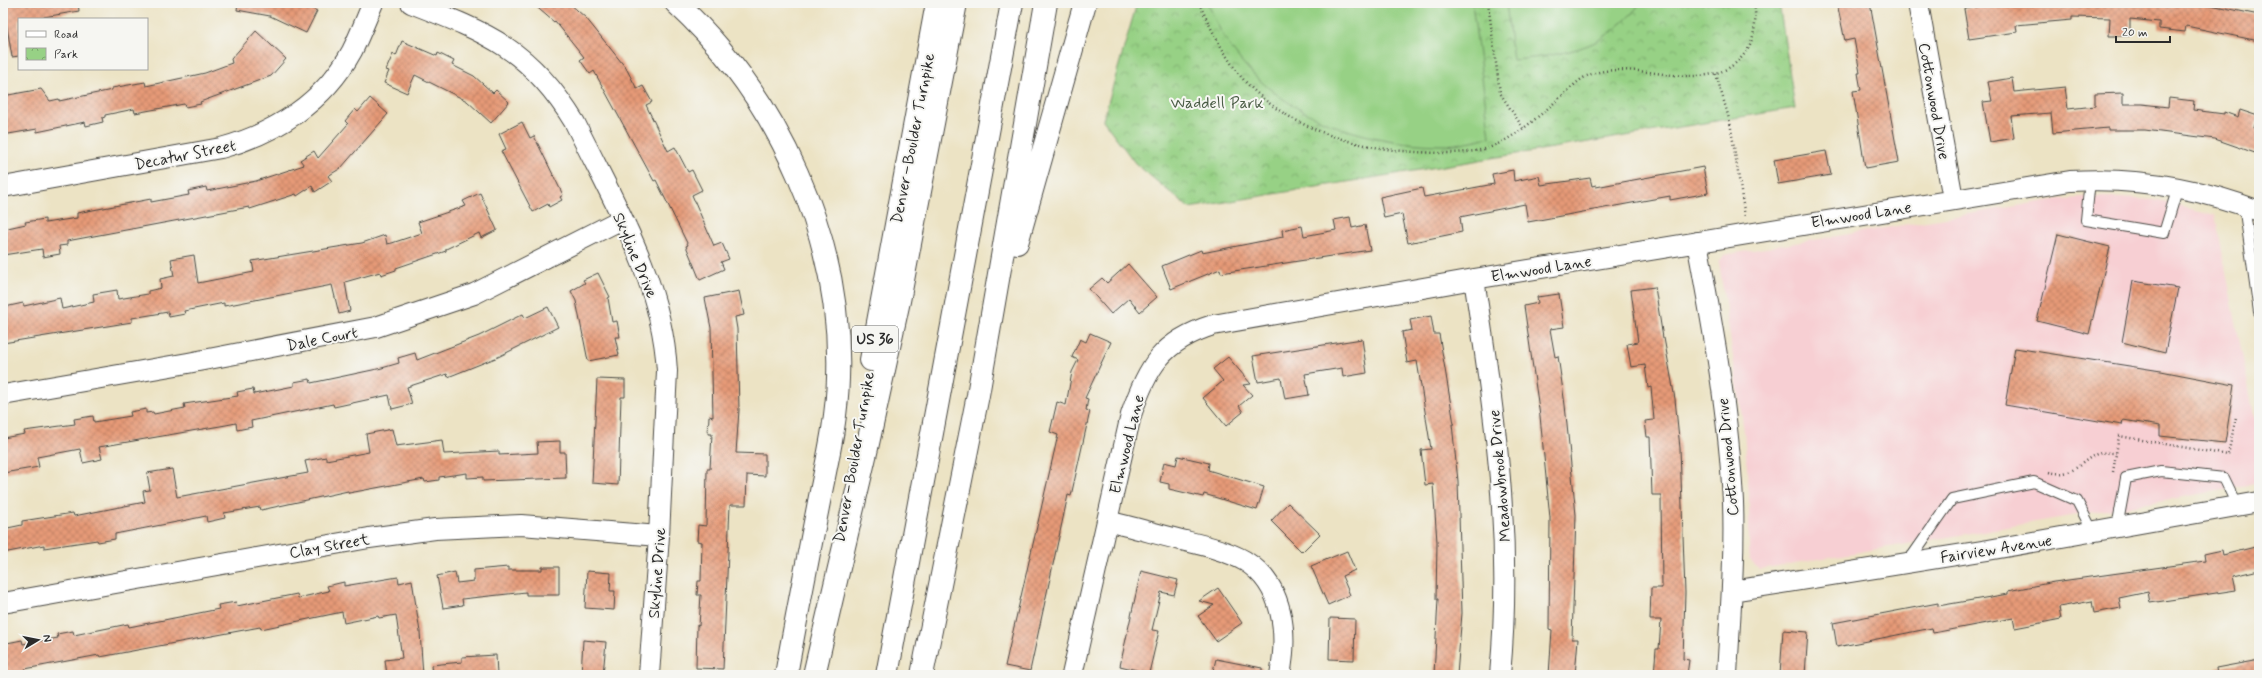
<svg xmlns="http://www.w3.org/2000/svg" width="2262" height="678" font-family="Mynerve,sans-serif">
<style>
.built{fill:#f7cfd3}
.park{fill:url(#park-crowns);stroke:#617e58}
.garden{fill:#97d185;stroke:#617e58}
.building{fill:url(#building-cross-hatch)}
.lines{fill:none;stroke-linecap:round;stroke-linejoin:round}
.lane-casing{stroke:#484742;stroke-width:12}
.street-casing{stroke:#484742;stroke-width:22}
.highway-casing{stroke:#484742;stroke-width:24}
.path{stroke:#484742;stroke-width:2.5;stroke-dasharray:1 3;stroke-linecap:butt}
.lane{stroke:#fff;stroke-width:10}
.street{stroke:#fff;stroke-width:20}
.highway{stroke:#fff;stroke-width:22}
.labels{text-anchor:middle;stroke-width:4;stroke-linejoin:round;paint-order:stroke}
.shield{fill:#f6f6f2;stroke:#686867;stroke-width:1}
.shield-label{font-size:15px;font-weight:bold;fill:#2b2b2b}
.street-label{font-size:16px;fill:#2b2b2b;stroke:#f6f6f2}
.park-label{font-size:16px;fill:#4b5d46;stroke:#f6f6f2}
</style>
<defs>
<pattern id="park-crowns" width="20" height="18" patternUnits="userSpaceOnUse"><rect width="20" height="18" fill="#97d185"/><path d="M2 6a3 3 0 1 1 6 0M12 15a3 3 0 1 1 6 0" fill="none" stroke="#7baa6d"/></pattern>
<pattern id="building-cross-hatch" width="8" height="8" patternUnits="userSpaceOnUse"><rect width="8" height="8" fill="#e69a77"/><path d="M0 0l8 8M0 8l8-8" fill="none" stroke="#bb7e62"/></pattern>
</defs>
<rect width="100%" height="100%" fill="#f6f6f2"/>
<filter id="ink" filterUnits="userSpaceOnUse"><feTurbulence type="fractalNoise" baseFrequency=".025" numOctaves="2"/><feDisplacementMap in="SourceGraphic" scale="8" xChannelSelector="R" yChannelSelector="G"/><feConvolveMatrix kernelMatrix="1 2 1 2 8 2 1 2 1" color-interpolation-filters="sRGB"/></filter>
<filter id="wash" filterUnits="userSpaceOnUse"><feTurbulence type="fractalNoise" baseFrequency=".012" numOctaves="4" result="noise"/><feDisplacementMap in="SourceGraphic" scale="16" xChannelSelector="R" yChannelSelector="G"/><feGaussianBlur stdDeviation="0.9" result="paint"/><feColorMatrix in="noise" values="0 0 0 0 0 0 0 0 0 0 0 0 0 0 0 0 0 1.4 0 .05"/><feComposite in="paint" operator="in"/></filter>
<g filter="url(#wash)">
<rect width="100%" height="100%" fill="#ece3c4"/>
<path class="built" d="M2103,197L2154,200L2215,215L2259,441V481L2247,486L1760,569L1749,559V494L1744,431L1719,262L1724,255L2059,199Z"/>
<path class="park" d="M1137,3H1779L1795,108L1189,208L1135,163L1103,120Z"/>
<path class="garden" d="M1208,3H1472L1490,137C1475,140 1458,145 1442,145C1344,144 1244,101 1208,3Z
M1506,3H1641C1630,16 1617,29 1602,38C1581,52 1538,58 1513,60Z"/>
<g id="blocks">
<path class="building" d="M3,3H78L79,11L44,17V19H19V56L12,57Z
M238,3H299L317,11L306,33L270,16L237,10Z
M532,3H569L586,18L626,68L637,89L643,86L652,102L646,105L668,151L675,147L688,172L692,170L702,190L692,195L714,246L722,243L729,259L721,262L724,269L700,280L686,246L688,245L656,180L654,181L594,71L590,74L580,60L584,57L555,21L554,22Z
M1837,3H1870L1899,162L1865,168L1853,91L1861,90L1858,73H1860L1854,39L1845,41Z
M1999,3H2201L2259,15V41L2186,26L2185,32L2159,29V22L2130,19V36H2109L2110,18L2072,17V20L2016,25L2017,32L1969,39L1964,9Z
M256,31L286,59L271,76L200,102L201,104L185,107L184,104L135,113L134,109L105,115V117L102,118L103,122L86,126L85,122L37,132V129L3,135V96L41,89L50,101L59,99V101L112,90V88L145,82L146,86L205,73L232,63L231,59Z
M402,41L437,56L438,53L454,61L452,65L474,76L493,93L496,90L509,102L491,123L467,101L415,75L407,93L384,83L389,71L386,70L393,54L396,56Z
M2012,78L2014,92L2065,87L2068,109L2095,106V94L2123,93V104H2142L2168,107L2169,98L2194,101L2193,110L2224,114V112L2238,117L2240,110L2258,116L2254,128L2259,130V142L2255,153L2215,139L2145,130H2108V128L2053,133L2051,113L2011,116L2014,138L1990,142L1983,102L1992,101L1988,82Z
M370,98L388,114L341,168L328,176L332,181L315,192L312,186L297,196L296,194L250,209L249,207L67,241V245L59,246L60,254L43,257L42,249L3,255V229L26,224L25,222L45,219V223L77,218V213L151,199V202L189,195L188,191L206,187L207,191L256,181L304,165L300,160L314,151L318,158L348,124L345,121L355,109L358,112Z
M522,122L530,138L534,136L563,195L560,197L562,200L549,207L548,204L533,212L501,151L506,149L499,134Z
M1826,151L1831,175L1778,184L1774,160Z
M1703,167L1708,193L1670,200V196L1528,222L1525,204L1460,217L1462,232L1408,243L1402,214L1384,218L1380,197L1422,188L1424,197L1494,184L1492,174L1513,170L1514,181L1539,176L1541,185L1590,178L1592,186L1596,185V187Z
M480,193L497,230L481,238L479,233L446,249V251L396,268V270L381,275L380,272L345,282L350,311L339,314L332,285L224,306V303L184,311L185,314L169,317L168,312L132,318V322L3,343V317L6,316L5,307L23,303L24,306L60,298L62,309L94,302L93,294L117,290L118,299L148,294V291L161,288L160,279L174,276L171,259L194,255L198,283L254,272L252,261L362,243L385,235L387,244L392,243L422,233L418,222L466,206L463,201Z
M1350,217L1352,228L1365,225L1370,250L1221,273L1220,269L1171,289L1162,266L1201,250L1202,253L1283,237L1282,230L1302,226L1304,236L1336,230L1334,220Z
M2058,234L2110,247L2089,334L2037,321Z
M1128,264L1157,297L1140,312L1129,298L1111,314L1089,289L1102,278L1107,283Z
M598,273L610,297L608,298L612,322L617,321L620,337H615L619,355L588,361L576,301L571,291L585,283L583,280Z
M2133,281L2178,288L2165,353L2122,342Z
M1655,287L1663,338H1664L1675,399L1680,448L1685,593L1683,659L1689,660L1687,675H1654L1656,649H1659L1661,620H1650L1651,588H1662L1661,495H1652L1650,437H1647L1645,421L1654,420L1651,387L1648,388L1645,365L1631,367L1627,344L1638,342L1631,290Z
M739,291L744,315L735,317L737,329L739,410L736,453L765,454V476L747,475L746,505H730L723,669L696,668L697,625L699,626L701,595H697L698,581H701L702,542L697,541L698,525L706,526L707,469H710L712,434H708L709,416L713,417L711,328L705,298Z
M1559,294L1564,327L1550,329L1555,357L1558,356L1565,405L1576,515L1572,639H1578L1575,675H1549L1552,630L1549,629L1550,518L1540,416L1524,306L1538,303L1537,297Z
M548,307L558,327L498,357L448,377L447,374L407,387L412,404L392,409L389,395L334,407L333,404L251,421L252,427L237,430L236,423L226,425L99,447L102,459L83,463L80,449L37,457L39,467L3,473V438L25,434L24,431L75,424L74,419L93,416L94,422L131,416L130,412L146,409V413L153,412L154,414L185,408L184,404L238,396L237,392L253,389L254,394L294,386V382L310,379L311,383L382,368L399,363L398,358L415,353L417,360L479,336L523,314L525,318Z
M1431,316L1434,334H1439L1445,369L1454,424H1452L1458,481L1462,613L1457,675H1434L1438,599H1436L1437,542L1433,484L1425,485L1421,450L1431,449L1417,361L1407,363L1402,332L1412,330L1410,320Z
M1090,333L1111,342L1085,398L1088,399L1086,410L1090,411L1071,496L1068,495L1030,671L1005,666L1058,435L1050,432L1057,402L1066,405L1072,372L1078,360L1072,357L1080,339L1086,342Z
M1362,339L1367,373L1343,377L1342,368L1305,374L1309,395L1285,399L1281,378L1258,382L1253,356Z
M2015,348L2161,371L2234,385L2225,443L2160,436V426L2123,420L2122,425L2005,405Z
M1228,357L1251,384L1243,385L1252,395L1239,406L1243,412L1226,426L1203,398L1223,381L1213,369Z
M597,379L625,380V397H621L618,485L592,483Z
M392,429L396,446L442,440L444,454L499,451V455L538,453L537,442L560,441V452H565L566,478L483,481V477L467,478V473L439,477V480L425,482L424,479L349,493L348,491L261,510L260,507L224,513L225,518L207,522L206,516L187,520L115,534V539L98,542L97,540L44,548V545L3,553V529L22,525V521L73,513L74,516L145,502L143,491L150,490L147,473L172,469L177,497L308,473L305,461L326,457V460L369,452L366,434Z
M1178,456L1209,463L1208,470L1264,487L1257,510L1204,494L1203,497L1169,489V484L1160,482L1164,462L1176,465Z
M1288,503L1320,534L1302,552L1271,521Z
M2259,546V570L2233,576L2236,590L2150,603L2148,592L2119,598L2121,608L2094,613L2092,601L2059,607L2061,619L2015,628L2013,618L1933,633L1932,628L1837,647L1833,623L1938,603V606L2008,594V591L2054,582L2205,561L2204,554L2222,550L2223,555Z
M1347,551L1355,570L1342,576L1350,595L1328,605L1311,566Z
M508,567V570H542V567H559V595H526V592L462,599L463,605L443,608L437,576L455,572L457,583L474,581V570Z
M587,571L611,573L610,591H615L614,610L585,608Z
M1141,571L1178,580L1174,595L1161,592L1152,630L1159,631L1149,673L1120,666Z
M398,577L399,583L412,580L420,632L423,675H387L385,660L402,658L396,615L379,618L378,616L344,623L342,612L261,629L260,627L100,657L99,655L25,669L26,675H7V671L3,672V648L8,647L7,643L22,640L23,644L58,638L57,634L73,631L74,635L128,624L129,627L219,609L218,605L236,602L237,606L297,594L298,598L329,591L327,586L344,582V586Z
M1218,588L1242,623L1216,641L1198,616L1214,605L1199,601Z
M1330,618L1355,619L1354,660L1329,659Z
M1783,630L1808,632L1805,675H1780Z
M583,640L606,642L603,675H581Z
M496,655L497,675H432L431,665L462,662V657Z
M1216,659L1262,668V675H1212Z
M2259,660V675H2217L2216,668Z"/>
</g>
</g>
<g filter="url(#ink)">
<use href="#blocks" fill-opacity="0" stroke="#484742" stroke-width="1"/>
<g class="lines">
<g class="lane-casing">
<path id="lane" d="M2090,180L2086,220L2164,233L2178,187
M2244,205L2259,312
M2117,528L2126,478L2161,471L2224,478L2238,507
M1908,562L1952,499L2034,482L2077,501L2093,532"/>
</g>
<g class="street-casing">
<path id="street" d="M411,3C488,33 530,49 575,123C614,203 662,280 667,371L659,536L649,675
M1918,3L1953,199
M3,187L221,148C276,133 324,102 352,51C360,35 366,19 373,3
M1697,242C1713,328 1729,415 1733,502C1735,560 1730,618 1727,675
M1474,279C1495,415 1513,537 1500,675
M3,395L188,363L376,327L474,294L622,219
M1107,521C1132,527 1157,534 1181,540C1202,545 1226,550 1245,561C1284,585 1288,634 1280,675
M1732,591L1988,550L2259,502
M3,603L369,538L435,529L521,525L659,536
M1072,675L1131,415C1147,367 1162,341 1213,325L1474,279L2070,181C2136,177 2197,187 2259,211"/>
</g>
<g class="highway-casing">
<path id="highway" d="M676,3C778,97 843,238 838,378C837,422 826,465 818,507C807,563 796,619 786,675
M1017,243L1085,3
M871,360L937,3
M814,675L867,448L899,301L956,3
M887,675L1012,3
M922,675L978,395L1046,3"/>
</g>
<path class="path" d="M1199,3C1210,27 1222,51 1238,73C1279,125 1351,148 1415,152C1438,153 1468,155 1491,147C1518,136 1540,115 1562,96C1570,89 1579,79 1589,75C1637,56 1710,101 1745,53C1755,39 1757,20 1754,3
M1488,3L1500,93L1523,128
M1716,74L1730,122L1745,217
M2049,472C2074,478 2079,462 2097,454C2102,452 2111,453 2116,453
M2113,472L2119,436L2228,455L2236,417"/>
<use href="#lane" class="lane"/>
<use href="#street" class="street"/>
<use href="#highway" class="highway"/>
</g>
</g>
<g class="labels">
<rect class="shield" x="852" y="326" width="46" height="26" rx="3"/>
<g class="shield-label">
<text x="875" y="344">US 36</text>
</g>
<g class="street-label">
<text transform="translate(1935 101) rotate(80)" y="6">Cottonwood Drive</text>
<text transform="translate(912 138) rotate(-79)" y="6">Denver–Boulder Turnpike</text>
<text transform="translate(185 154) rotate(-11)" y="6">Decatur Street</text>
<text transform="translate(1861 214) rotate(-9)" y="6">Elmwood Lane</text>
<text transform="translate(636 255) rotate(67)" y="6">Skyline Drive</text>
<text transform="translate(1541 268) rotate(-9)" y="6">Elmwood Lane</text>
<text transform="translate(322 338) rotate(-11)" y="6">Dale Court</text>
<text transform="translate(1126 444) rotate(-76)" y="6">Elmwood Lane</text>
<text transform="translate(853 457) rotate(-80)" y="6">Denver–Boulder Turnpike</text>
<text transform="translate(1727 457) rotate(-95)" y="6">Cottonwood Drive</text>
<text transform="translate(1499 476) rotate(-95)" y="6">Meadowbrook Drive</text>
<text transform="translate(329 545) rotate(-10)" y="6">Clay Street</text>
<text transform="translate(1996 548) rotate(-9)" y="6">Fairview Avenue</text>
<text transform="translate(656 573) rotate(-86)" y="6">Skyline Drive</text>
</g>
<g class="park-label">
<text x="1217" y="108">Waddell Park</text>
</g>
</g>
<rect width="2262" height="678" fill="none" stroke="#f6f6f2" stroke-width="16"/>
<rect x="18" y="18" width="130" height="52" fill="#f6f6f2" stroke="#a5a5a2"/>
<rect x="26" y="31" width="20" height="6" fill="#ffffff" stroke="#a5a5a2"/>
<text x="54" y="38" font-size="12" fill="#2b2b2b">Road</text>
<rect x="26" y="48" width="20" height="12" fill="url(#park-crowns)" stroke="#a5a5a2"/>
<text x="54" y="58" font-size="12" fill="#2b2b2b">Park</text>
<g transform="translate(38 640) rotate(80)" stroke="#f6f6f2" stroke-width="3" paint-order="stroke">
<path d="M0-3L7 15L0 10L-7 15Z" fill="#2b2b2b"/>
<text y="-6" font-size="11" font-weight="bold" text-anchor="middle" fill="#2b2b2b">N</text>
</g>
<path d="M2116 36v6h54v-6" fill="none" stroke="#2b2b2b" stroke-width="2"/>
<text x="2122" y="36" font-size="12" fill="#2b2b2b" stroke="#f6f6f2" stroke-width="3" paint-order="stroke">20 m</text>
</svg>
